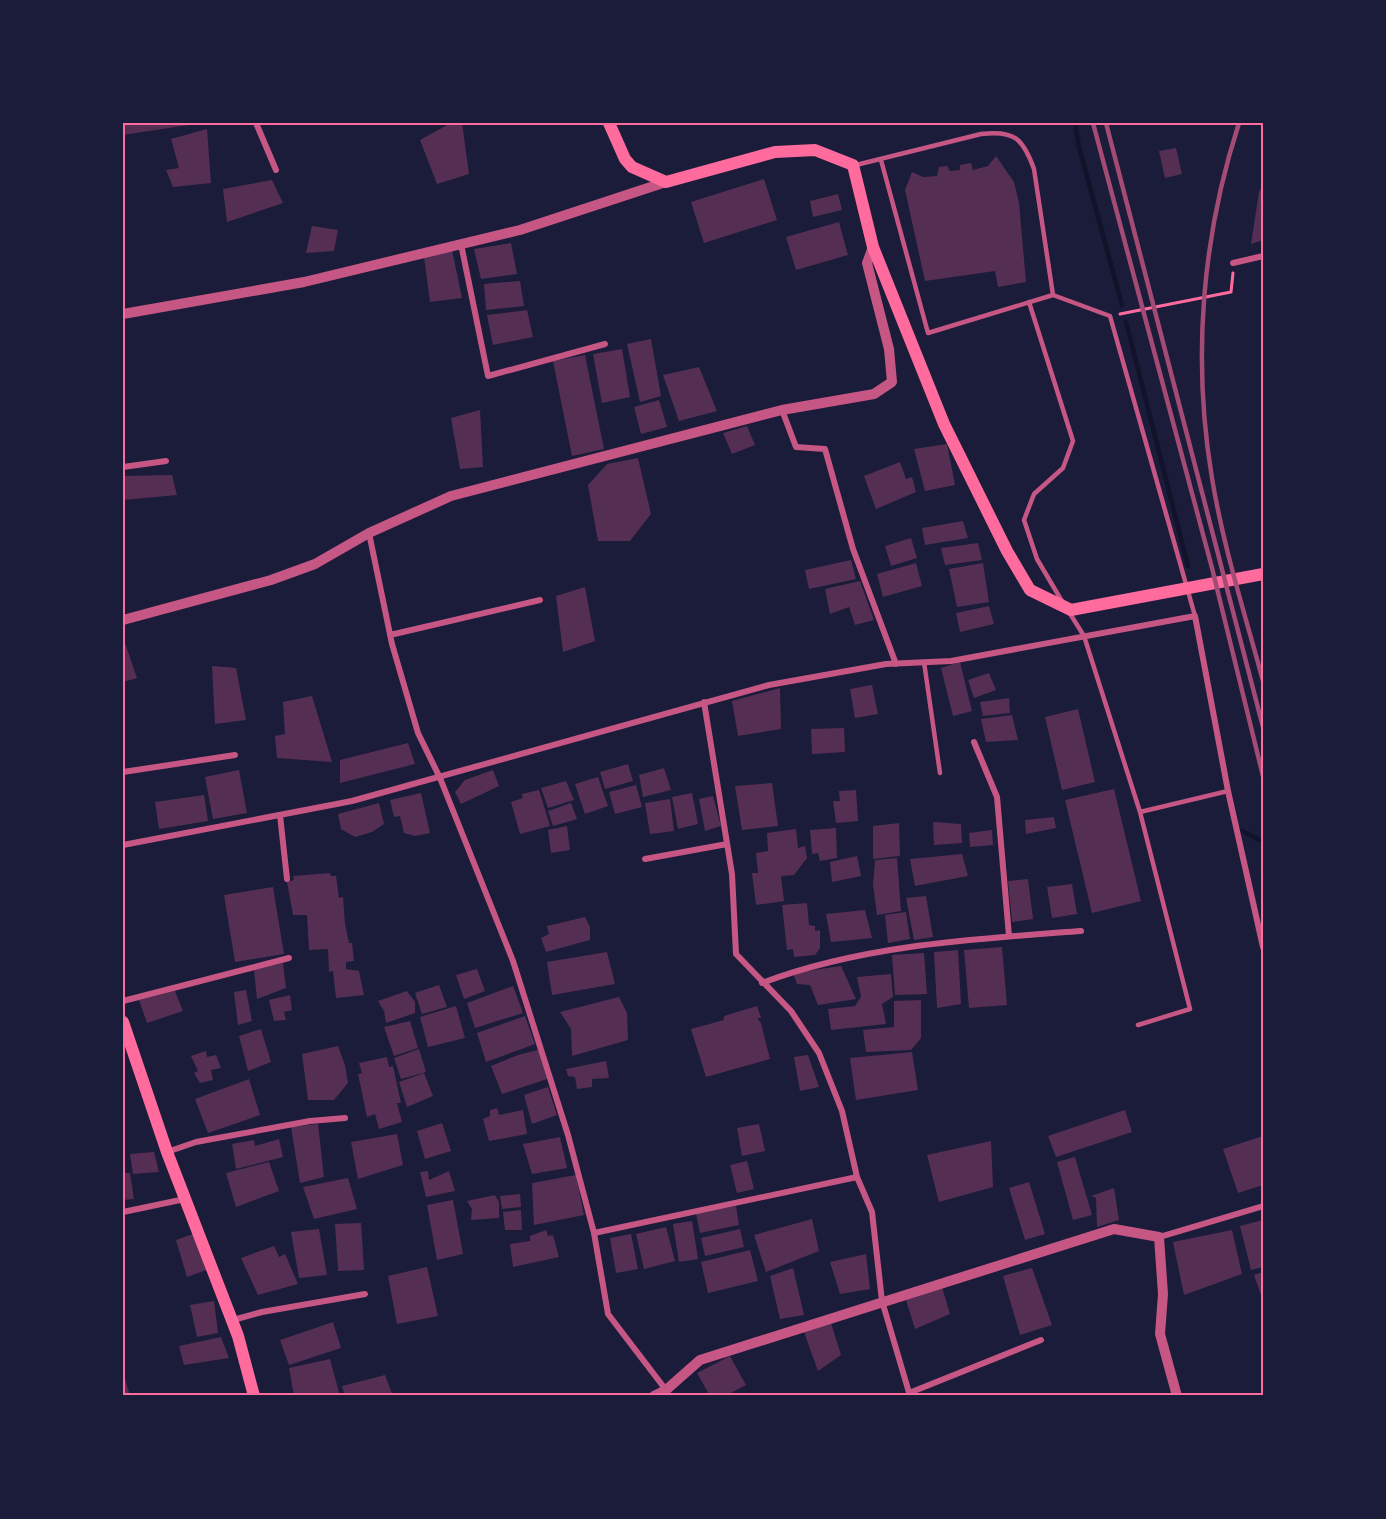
<svg xmlns="http://www.w3.org/2000/svg" width="1386" height="1519" font-family="Roboto,sans-serif">
<style>
.lines{fill:none;stroke-linecap:round;stroke-linejoin:round}
.stream{stroke:#12122b;stroke-width:4.5}
.building{fill:#542f53}
.path{stroke:#ff6b9d;stroke-width:3}
.service{stroke:#c65784;stroke-width:4.5}
.minor{stroke:#c65784;stroke-width:6}
.tertiary{stroke:#c65784;stroke-width:10}
.secondary{stroke:#ff6b9d;stroke-width:12}
.rail{stroke:#a44b75;stroke-width:4.5}
.neatline{fill:none;stroke:#ff6b9d;stroke-width:2}
</style>
<rect width="100%" height="100%" fill="#1b1b3a"/>
<g class="lines">
<path class="stream" d="M1075,123L1079,147L1122,305
M1126,322L1188,566
M1242,831L1260,840"/>
</g>
<path class="building" d="M123,123H195V124L123,135Z
M451,123H462L469,174L437,184L420,140Z
M207,129L211,183L173,187L166,170L179,168L171,139Z
M1176,148L1182,174L1165,178L1159,151Z
M996,156L1014,182L1019,203L1026,282L998,287L995,271L925,281L905,190L912,172L923,177L937,176L939,167L947,166L950,171L960,170V165L971,163L973,170L988,166Z
M764,179L777,220L704,243L691,202Z
M272,180L283,203L227,222L223,189Z
M1263,182V240L1251,244L1259,192Z
M838,194L842,210L813,217L810,201Z
M839,222L848,255L796,270L786,237Z
M312,226L338,230L334,251L306,253Z
M511,243L517,274L481,279L474,249Z
M452,250L462,298L430,302L424,257Z
M520,281L524,306L486,310L484,284Z
M527,310L533,337L493,345L487,315Z
M651,339L661,396L640,402L627,344Z
M622,349L630,397L602,403L593,354Z
M585,355L604,449L572,456L553,361Z
M699,367L717,411L679,421L663,375Z
M659,400L667,427L641,434L634,407Z
M480,410L483,467L460,469L451,418Z
M747,426L755,445L732,454L723,433Z
M947,444L955,485L925,491L914,449Z
M638,458L651,514L630,541H598L588,485L607,464Z
M900,462L906,479L912,477L916,492L876,509L864,476Z
M172,475L177,495L123,500V476Z
M963,521L968,538L925,545L922,528Z
M911,538L917,558L891,566L885,546Z
M978,543L982,560L945,565L941,548Z
M851,560L856,579L809,589L805,570Z
M916,563L922,586L883,597L877,574Z
M983,563L989,602L957,607L949,569Z
M860,581L874,620L855,625L849,607L830,614L825,589Z
M585,587L595,641L563,652L556,596Z
M989,606L994,624L960,632L956,613Z
M123,637L137,678L123,682Z
M960,662L972,711L953,716L941,668Z
M212,666L236,668L246,720L215,724Z
M989,673L996,690L974,698L968,680Z
M872,685L878,714L855,718L850,689Z
M780,688L781,729L738,736L732,701Z
M312,696L332,762L277,758L275,736L285,734L283,702Z
M1009,698L1010,713L983,716L980,702Z
M1078,709L1095,782L1062,790L1045,717Z
M1012,715L1018,740L986,742L981,719Z
M844,728L845,752L812,754L811,729Z
M408,743L415,764L340,783V760Z
M628,764L633,781L605,789L600,772Z
M664,768L671,790L643,797L639,775Z
M239,770L247,813L213,819L205,777Z
M493,770L499,786L461,804L455,792L465,780Z
M598,777L608,806L585,814L575,784Z
M566,781L574,800L548,808L541,788Z
M772,783L778,826L742,830L735,786Z
M636,785L642,807L615,814L609,792Z
M1114,789L1141,901L1092,913L1065,800Z
M539,790L550,826L520,834L511,802L523,798L522,794Z
M856,790L858,821L836,823L833,801H840L839,791Z
M421,793L430,833L415,836L404,833L400,816L394,817L390,800Z
M692,793L698,824L678,829L672,797Z
M204,795L208,821L159,829L155,802Z
M713,796L721,826L705,831L699,799Z
M670,799L674,831L650,834L645,803Z
M379,803L384,824L372,832L355,837L341,829L338,814Z
M571,803L577,819L553,826L548,811Z
M1054,817L1056,828L1026,834L1025,820Z
M933,822L961,824L962,843L934,845Z
M899,823L900,856L873,859V826Z
M567,826L570,850L551,853L548,830Z
M836,828L837,858L820,861L818,853L812,854L810,830Z
M796,829L798,848L805,846L807,858L794,875L781,876L784,901L756,905L752,873H758L756,853L768,851L767,833Z
M992,830L993,845L970,847L969,833Z
M962,854L968,876L915,886L910,859Z
M857,856L861,876L832,882L830,862Z
M897,858L901,911L877,915L873,885L875,860Z
M330,873L331,876H336L339,898L343,897L345,924L349,943H352L354,961L346,962V969L359,971L364,995L336,998L333,971L329,972L328,949L309,950L307,915H293L287,882L294,880L293,876Z
M1028,879L1033,919L1012,922L1008,881Z
M1072,884L1077,914L1052,918L1047,887Z
M273,887L284,954L235,962L224,895Z
M926,896L933,937L914,940L906,898Z
M807,903L809,925L815,926V931L820,930V948L815,955L794,957L793,949L787,950L782,905Z
M865,910L872,938L831,942L826,914Z
M906,912L910,939L888,943L885,915Z
M585,917L590,927V940L546,952L541,938L549,934L547,926Z
M1002,947L1007,1005L969,1008L964,950Z
M958,950L961,1004L937,1008L934,952Z
M607,952L615,984L552,995L547,962Z
M924,953L927,994L895,995L892,955Z
M283,963L286,988L257,999L254,970Z
M841,966L856,999L818,1005L810,985L797,984L793,973Z
M477,969L485,991L464,999L456,975Z
M891,974L893,997L882,1004L886,1024L831,1030L828,1009L855,1006L861,997L857,977Z
M439,985L447,1007L422,1014L415,993Z
M513,986L523,1013L475,1028L467,1003Z
M246,990L252,1021L238,1025L234,992Z
M175,991L183,1011L147,1023L139,1000Z
M407,991L415,1002V1013L386,1023L384,1011L378,1001Z
M290,995L292,1010L284,1012L286,1020L274,1021L269,1000Z
M619,997L627,1013L628,1040L572,1056L571,1029L560,1012Z
M921,1000V1038L911,1050L866,1052L863,1030L894,1027V1001Z
M456,1006L465,1038L428,1047L420,1017Z
M757,1006L761,1018H757L761,1023L770,1059L706,1077L691,1029L724,1020V1016Z
M525,1016L535,1044L486,1062L477,1033Z
M410,1021L418,1048L394,1056L384,1027Z
M261,1029L271,1062L248,1071L239,1036Z
M338,1046L345,1065L348,1083L334,1100H308L302,1054Z
M419,1049L426,1072L401,1079L394,1058Z
M538,1050L547,1079L502,1094L491,1066L518,1055Z
M206,1051L207,1057L216,1055L221,1068L211,1070L213,1080L200,1083L194,1073L198,1071L191,1056Z
M912,1052L918,1090L856,1100L850,1058Z
M808,1055L819,1087L800,1091L794,1057Z
M387,1057L389,1067L393,1066L401,1103H397L402,1122L379,1129L375,1114L367,1117L358,1074L362,1073L359,1063Z
M606,1061L609,1078L592,1079V1087L577,1089L575,1077L568,1076L566,1069Z
M424,1073L433,1096L407,1107L399,1082Z
M249,1079L260,1115L208,1133L195,1099Z
M548,1087L557,1115L532,1124L524,1095Z
M497,1108L499,1115L523,1110L527,1134L489,1141L483,1119L490,1116V1110Z
M1125,1110L1132,1132L1056,1157L1048,1136Z
M442,1123L451,1151L425,1159L417,1131Z
M318,1124L324,1177L300,1183L291,1127Z
M759,1124L765,1151L742,1156L737,1128Z
M397,1134L403,1165L358,1179L351,1142Z
M1263,1136V1185L1238,1193L1223,1149Z
M560,1137L567,1168L532,1174L523,1144Z
M279,1139L283,1157L236,1169L232,1144L254,1140L255,1146Z
M991,1141L993,1187L939,1202L927,1155Z
M154,1152L159,1172L133,1174L130,1154Z
M1075,1157L1092,1215L1073,1220L1057,1162Z
M747,1161L754,1189L737,1193L730,1165Z
M269,1162L279,1191L236,1207L226,1173Z
M428,1171L429,1180L449,1171L455,1191L426,1197L420,1172Z
M123,1173H130L134,1199L123,1200Z
M576,1175L584,1215L534,1225L532,1183Z
M348,1178L357,1209L314,1219L303,1187Z
M1029,1182L1045,1234L1025,1240L1009,1188Z
M1114,1188L1119,1220L1097,1227L1096,1198L1091,1196Z
M520,1194L521,1207L502,1209L500,1196Z
M495,1195L499,1202V1218L471,1220L472,1209L467,1201Z
M453,1200L463,1254L437,1260L427,1205Z
M736,1206L739,1225L700,1233L696,1214Z
M521,1210L522,1230H505L503,1212Z
M812,1219L819,1251L766,1272L754,1235Z
M1263,1220V1267L1251,1270L1240,1226Z
M692,1221L698,1259L679,1262L673,1224Z
M361,1223L364,1270L338,1271L335,1224Z
M666,1227L675,1261L644,1269L636,1234Z
M319,1229L327,1275L299,1278L291,1232Z
M740,1229L744,1247L705,1256L701,1238Z
M546,1230L548,1236L553,1235L559,1257L513,1267L510,1244L530,1241V1236Z
M1232,1230L1242,1274L1184,1295L1173,1242Z
M196,1233L209,1269L187,1277L176,1240Z
M631,1234L638,1269L616,1273L610,1238Z
M274,1246L279,1257L285,1254L298,1284L258,1295L241,1258Z
M750,1250L758,1281L708,1293L701,1262Z
M866,1254L870,1289L840,1294L830,1262Z
M427,1267L438,1316L397,1324L388,1276Z
M793,1268L804,1315L780,1319L770,1276Z
M1032,1268L1052,1325L1020,1335L1003,1276Z
M1263,1272V1301L1254,1275Z
M942,1287L950,1314L915,1329L905,1297Z
M214,1301L218,1333L197,1337L190,1305Z
M333,1322L341,1348L289,1365L280,1340Z
M831,1323L841,1355L818,1371L804,1332Z
M221,1337L229,1358L184,1365L179,1346Z
M730,1356L746,1385L725,1396H710L697,1373Z
M330,1359L340,1396H294L289,1368Z
M124,1375L130,1396H123Z
M385,1375L393,1396H345L342,1386Z"/>
<g class="lines">
<path class="path" d="M1120,314L1231,292L1233,273"/>
<path class="service" d="M881,160L928,333L1053,295L1110,316L1195,616
M856,165L981,134C1014,130 1023,138 1034,169L1053,295
M1029,302L1073,441L1063,468L1034,494L1024,520L1037,559L1063,603
M1069,612L1084,636L1140,812L1190,1009L1138,1025
M924,662L940,773
M1140,812L1228,791"/>
<path class="minor" d="M256,123L276,170
M461,244L488,376L605,344
M1233,263L1263,256
M782,410L796,447L825,449L853,549L896,664
M123,467L166,461
M369,533L392,644L418,733L440,778L513,961L568,1135L594,1233L608,1314L666,1390
M390,635L540,600
M704,702L732,874L736,954L791,1011L819,1053L842,1111L857,1177L872,1212L882,1301L910,1396
M974,742L997,797L1009,936
M123,772L235,755
M280,815L287,879
M123,845L352,801L769,685L886,664L951,661L1195,616L1228,791L1263,947
M645,859L727,844
M762,983C862,945 974,939 1081,931
M123,1001L289,958
M167,1152L196,1142L310,1121L345,1118
M123,1212L185,1199
M594,1233L857,1177
M1159,1237L1263,1206
M233,1320L262,1312L365,1294
M909,1393L1041,1340"/>
<path class="tertiary" d="M123,314L304,282L520,230L666,182
M123,620L271,580L315,564L369,533L451,496L782,410L874,394L892,382L889,349L867,263L873,247
M654,1396L666,1390L700,1360L1114,1229L1159,1237L1163,1294L1160,1334L1177,1396"/>
<path class="secondary" d="M609,123L625,159L632,167L666,182L775,152L815,150L853,165L873,247L944,424L1007,551L1030,590L1071,610L1263,574
M123,1022L167,1152L238,1336L254,1396"/>
<path class="rail" d="M1093,123L1212,568L1263,776
M1106,123L1263,727
M1239,123C1202,237 1192,359 1212,478C1223,546 1245,614 1263,681"/>
</g>
<rect width="1386" height="1519" fill="none" stroke="#1b1b3a" stroke-width="249"/>
<rect x="124" y="124" width="1138" height="1270" class="neatline"/>
</svg>
